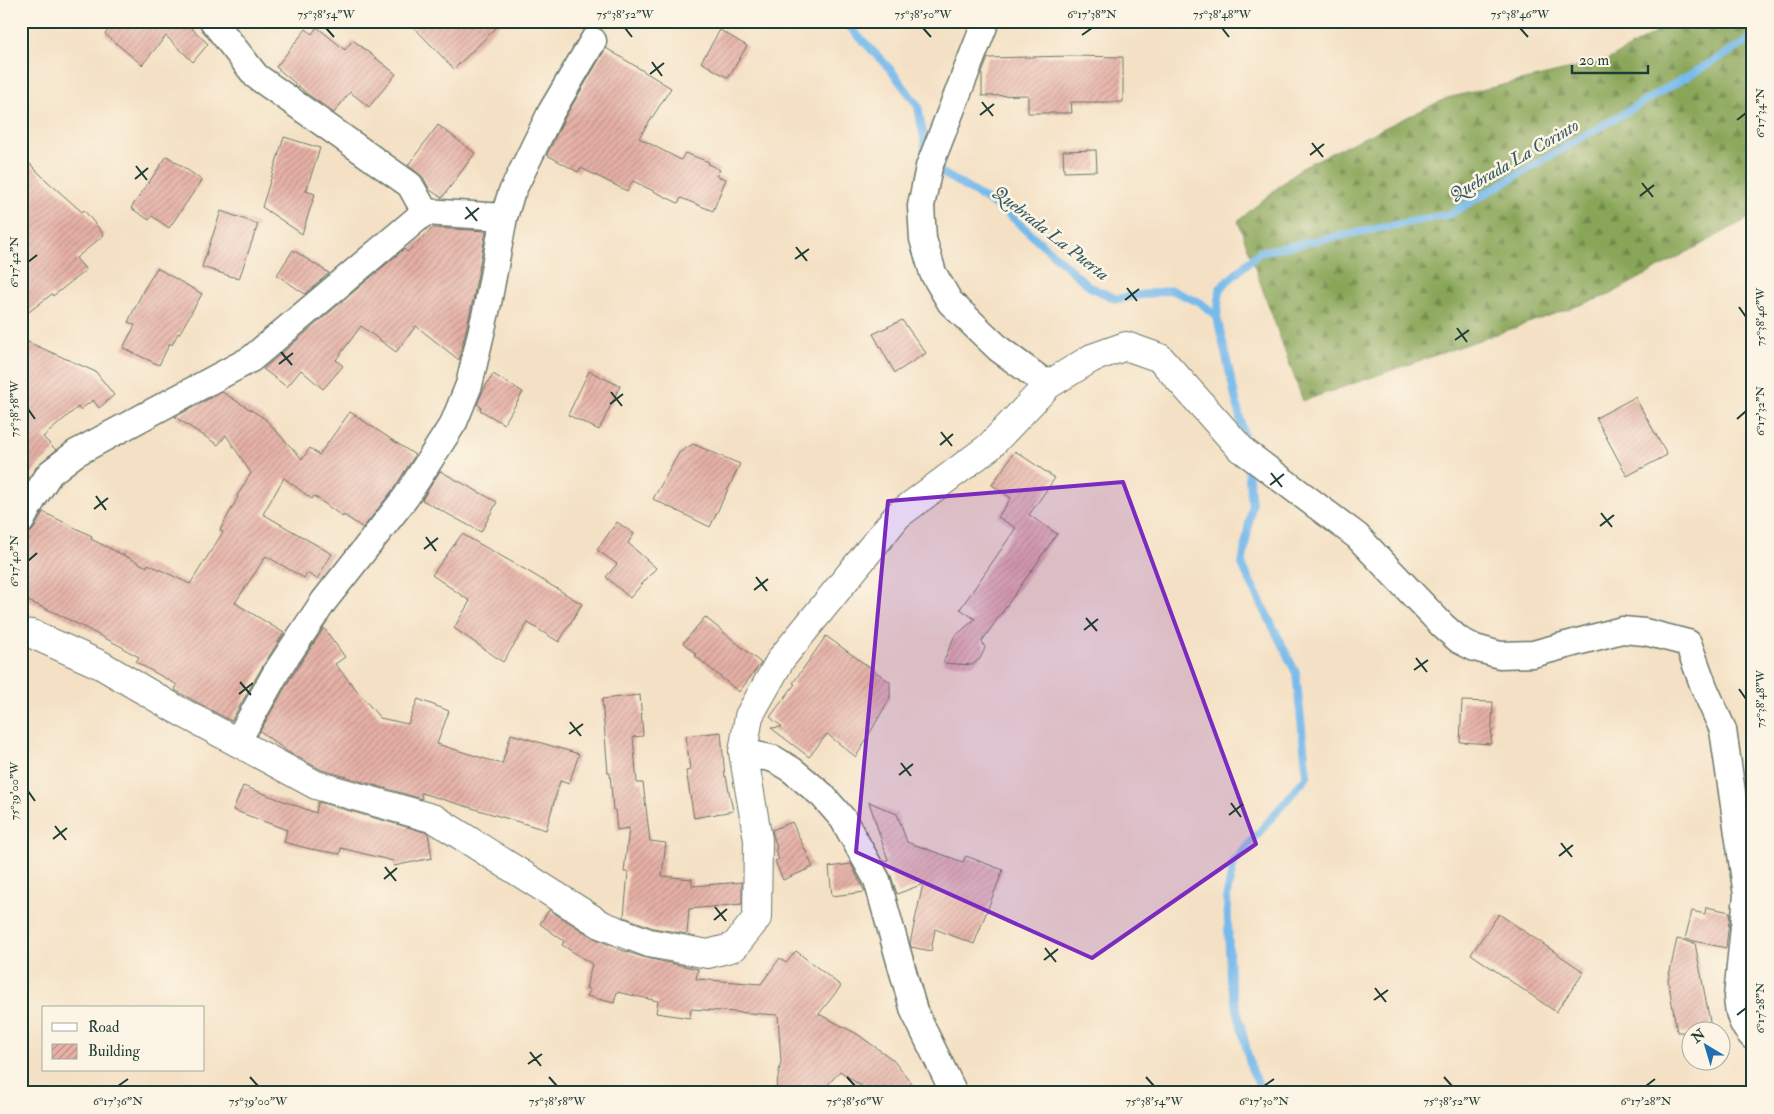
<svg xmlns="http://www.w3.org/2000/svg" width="1774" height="1114" font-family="'IM FELL Double Pica',serif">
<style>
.forest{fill:url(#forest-firs);stroke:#547246}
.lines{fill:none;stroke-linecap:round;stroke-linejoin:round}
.stream{stroke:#77baec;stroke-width:8}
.building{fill:url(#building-hatch)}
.minor-casing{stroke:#6a7667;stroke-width:29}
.tertiary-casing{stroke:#6a7667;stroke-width:30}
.minor{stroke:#fff;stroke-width:26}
.tertiary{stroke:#fff;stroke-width:28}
.marked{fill:#7b2cbf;fill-opacity:0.2;stroke:#7b2cbf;stroke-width:4;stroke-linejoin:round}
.ticks{fill:none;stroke:#1f3d34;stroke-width:2}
.labels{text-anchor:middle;stroke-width:5;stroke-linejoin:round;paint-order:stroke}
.water-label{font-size:18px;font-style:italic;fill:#355c62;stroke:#fcf5e5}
.neatline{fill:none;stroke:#1f3d34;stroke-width:2}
.ticks-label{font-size:12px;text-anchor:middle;fill:#1f3d34}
</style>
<defs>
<pattern id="forest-firs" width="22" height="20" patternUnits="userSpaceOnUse" patternTransform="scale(1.25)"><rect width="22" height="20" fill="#89a659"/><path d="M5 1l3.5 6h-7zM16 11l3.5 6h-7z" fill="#6f884a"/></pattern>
<pattern id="building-hatch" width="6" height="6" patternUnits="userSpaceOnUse" patternTransform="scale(1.25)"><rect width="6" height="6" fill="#e6b0a6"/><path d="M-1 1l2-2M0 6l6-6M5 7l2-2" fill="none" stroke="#ba9088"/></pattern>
</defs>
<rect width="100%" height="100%" fill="#fcf5e5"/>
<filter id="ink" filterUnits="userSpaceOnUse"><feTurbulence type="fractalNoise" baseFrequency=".02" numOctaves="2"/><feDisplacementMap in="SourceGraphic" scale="10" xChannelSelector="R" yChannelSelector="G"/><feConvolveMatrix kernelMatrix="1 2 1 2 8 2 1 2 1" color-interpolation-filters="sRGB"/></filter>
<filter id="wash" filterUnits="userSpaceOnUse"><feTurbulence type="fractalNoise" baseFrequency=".0096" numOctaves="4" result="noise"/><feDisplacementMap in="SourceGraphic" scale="20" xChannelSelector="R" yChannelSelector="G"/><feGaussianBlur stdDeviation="1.12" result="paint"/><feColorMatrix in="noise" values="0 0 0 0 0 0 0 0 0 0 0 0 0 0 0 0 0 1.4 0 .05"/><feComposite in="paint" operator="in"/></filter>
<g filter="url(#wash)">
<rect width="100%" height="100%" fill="#f4e1c5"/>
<path class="forest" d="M1676,21H1753V216L1609,295L1303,401L1238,221L1302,167L1447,98L1606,61Z"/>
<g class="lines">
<path class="stream" d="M844,21L891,70L918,106L926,151
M936,166L941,172L1005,211L1090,287L1116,299L1171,290L1201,303L1217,317L1245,440
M1217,317L1220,288L1260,252L1450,214L1745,43L1753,36
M1247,461L1252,505L1242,565L1296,673L1307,776L1234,862L1227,894L1230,980L1251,1068L1262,1091L1264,1093"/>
</g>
<g id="blocks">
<path class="building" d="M116,21H184L208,44L193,62L166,36L142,65L105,34Z
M408,21H503L454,69Z
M317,27L345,50L353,40L396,74L369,107L350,92L334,113L309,95L276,67L306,29L312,34Z
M720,30L747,46L728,78L701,62Z
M606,48L671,88L639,138L681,160L685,153L709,162L708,164L720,170L716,176L726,179L713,211L681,198L678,203L633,181L627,191L581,168L578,172L547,155L564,119Z
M1071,56L1123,57V102H1071L1072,113H1028V95L982,96V73L988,58Z
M438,125L475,153L442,198L430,190L423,177L408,165Z
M284,137L320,148L306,191L315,194L302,234L262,207Z
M1096,150L1097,171L1064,172L1063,151Z
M21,155L46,180L82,212L84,210L104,235L76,258L86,270L53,296L52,294L21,318Z
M167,156L202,180L169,228L152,216L149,220L131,208Z
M221,211L258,224L239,279L202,267Z
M433,228L486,231L473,300L459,360L416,326L396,352L361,326L336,360L343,366L323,389L301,370L287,387L263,369L404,249L407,252Z
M293,250L329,273L305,294L277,275Z
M157,268L202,294L179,334L178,333L172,345L170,343L159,365L123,348L135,325L128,322L144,289Z
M902,320L926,353L895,373L873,334Z
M21,339L96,372L114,395L99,408L93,400L80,410L78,407L43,437L56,450L38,465L27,480L21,474Z
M589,371L620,386L599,430L568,415Z
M493,374L523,392L504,424L480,410L481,407L477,404L483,391Z
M222,392L264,418L302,459L310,448L319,455L350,412L415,455L394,488L363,528L344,515L343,517L314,496L312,499L284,478L263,514L332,554L317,579L307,573L304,578L266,556L235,603L284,633L264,664L231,721L175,690L177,685L136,662L139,657L124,649V648L58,614L21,598V537L29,534L34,529L43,512L92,536L91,539L147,567L148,564L190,584L223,532L220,530L238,497L237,496L251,473L226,435L218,445L175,417Z
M1635,397L1667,455L1627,476L1596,418Z
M693,444L740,464L710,527L653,499L679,453Z
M1015,451L1055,478L1029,515L1057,534L982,641L985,648L980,659L972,665L943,663L954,637L975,619L960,609L1016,528L998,517L1011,498L992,485Z
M440,471L497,502L481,532L422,500Z
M617,522L634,534L628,543L656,568L630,598L606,577L617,564L597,550Z
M462,534L526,570L582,604L559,642L528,623L503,662L454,628L470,601L432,575Z
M705,617L761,663L739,692L694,655L696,654L683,643Z
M324,628L345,657L335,664L380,718L408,724L418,699L449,711L437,744L502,764L511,734L579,754L569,784L560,781L546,830L421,793L422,799L322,770L288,752L260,731L290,679Z
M826,636L890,682V698L856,757L827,734L809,757L771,728L782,727L770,717L795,684L793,683Z
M640,695L643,736L633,737L637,783H643L650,841L666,843L662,876L692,879V886L742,882V904L689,909L687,934L653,928L624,917L628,872H624L629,828L617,830L615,810H613L610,773H608L602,699Z
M1462,701L1493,702L1491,744L1460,742Z
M721,732L725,777L726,776L733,811L694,818L686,771L690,770L686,736Z
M243,786L316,813L318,802L428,833L432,858L394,866L393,861L341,848L340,854L310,849L284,842L287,830L233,810Z
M869,802L897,814L907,842L963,862L966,856L1003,870L974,944L935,929L931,951L911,947L910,943L923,884L897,894L891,876L883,861L888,860Z
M792,822L813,867L783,880L775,861L779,859L775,850L777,849L772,830Z
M851,864L865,892L832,896L829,867Z
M1706,907L1730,912L1726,948L1685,939L1692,911L1705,914Z
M549,910L594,938L621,950L646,958L698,969L696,979L761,984L780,958L786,963L796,951L841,986L819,1014L857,1034L892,1059L920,1093H871L840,1071L824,1089L819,1086L815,1093H775L781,1062L778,1015L691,1009L690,1018L656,1013L658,1001L617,992L614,1003L587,996L590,989L586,988L592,964L562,945L564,941L540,924Z
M1499,914L1584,972L1556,1012L1471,954Z
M1677,939L1695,943L1712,1032H1677L1668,980Z"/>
</g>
</g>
<g filter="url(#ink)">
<use href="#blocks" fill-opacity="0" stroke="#6a7667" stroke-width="1"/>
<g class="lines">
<g class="minor-casing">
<path id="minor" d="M213,21L256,76L410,185L425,212L504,217
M986,21L929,167L921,206L923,239L933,273L950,302L999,349L1048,385
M1241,449L1357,536L1443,626L1459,640L1475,648L1500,655L1533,654L1622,630L1645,632L1688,643L1704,687L1723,730L1747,895L1737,997C1738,1012 1741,1025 1753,1037
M21,521L33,499L50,473L76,453L251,359L425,212
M237,742L277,671L324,601L406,497L454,422L469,385L488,303L504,217L511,194L551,112L593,41
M743,752L774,759L792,770L822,795L843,819L877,880L914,1011L954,1093"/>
</g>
<g class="tertiary-casing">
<path id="tertiary" d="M21,633L32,634L101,665L174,708L316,785L435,819L602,925L649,943L708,954L734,947L757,918L758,840L743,752L749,716L781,659L898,515L989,447L1048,385L1092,358L1126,346L1160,358L1241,449"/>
</g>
<use href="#minor" class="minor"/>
<use href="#tertiary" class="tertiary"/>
</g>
</g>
<path class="marked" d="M1123,482L1256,844L1092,958L856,852L888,501Z"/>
<path class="ticks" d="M326,28L334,37M625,28L632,37M923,28L931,37M1222,28L1229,37M1520,28L1528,37M1082,35L1092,28M652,62L662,76M650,74L664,63M982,102L993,116M980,115L994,104M1737,120L1746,113M1312,143L1323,157M1310,155L1324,144M136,166L147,180M135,179L148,168M1642,183L1653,197M1640,196L1654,185M466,207L477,221M465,219L479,208M796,247L807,261M795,259L809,249M28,262L37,255M1127,288L1137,301M1125,300L1139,289M1739,307L1746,317M1457,328L1467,342M1455,340L1469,330M281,352L292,365M279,364L293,353M611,392L622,406M610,404L623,394M28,409L35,419M1737,419L1746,411M941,432L952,446M940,445L953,434M1271,473L1282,487M1270,485L1284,474M96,496L106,510M94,509L108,498M1601,513L1612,527M1600,526L1614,515M426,537L436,551M424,549L438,538M28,561L37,553M756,577L767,591M754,590L768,579M1086,618L1097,631M1084,630L1098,619M1416,658L1427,672M1414,670L1428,660M240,682L251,695M1739,689L1746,699M239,694L253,683M570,722L581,736M569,734L583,724M901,763L911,776M899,775L913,764M28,791L35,801M1231,803L1241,817M1229,815L1243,804M55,826L66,840M53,839L67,828M1561,843L1572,857M1559,856L1573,845M385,867L396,881M384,879L397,868M715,907L726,921M714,920L727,909M1045,948L1056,962M1044,960L1058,949M1375,988L1386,1002M1374,1000L1388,990M1737,1015L1746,1008M530,1052L541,1066M528,1064L542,1054M250,1077L258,1086M549,1077L557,1086M847,1077L855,1086M1146,1077L1154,1086M1444,1077L1452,1086M118,1086L128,1079M1264,1086L1274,1079M1646,1086L1655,1079"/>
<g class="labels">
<g class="water-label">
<text transform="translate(1514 160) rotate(-30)" y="6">Quebrada La Corinto</text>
<text transform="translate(1051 233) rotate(38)" y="6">Quebrada La Puerta</text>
</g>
</g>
<rect width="1774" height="1114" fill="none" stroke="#fcf5e5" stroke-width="55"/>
<rect x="42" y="1006" width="162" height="65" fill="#fcf5e5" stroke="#a4ab9e"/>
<rect x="52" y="1023" width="25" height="8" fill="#ffffff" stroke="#a4ab9e"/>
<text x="88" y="1032" font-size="15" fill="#1f3d34">Road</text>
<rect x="52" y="1044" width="25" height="15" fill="url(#building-hatch)" stroke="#a4ab9e"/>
<text x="88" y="1056" font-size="15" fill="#1f3d34">Building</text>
<g transform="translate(1706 1046) rotate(322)"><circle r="24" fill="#fcf5e5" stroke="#a4ab9e"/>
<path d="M0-4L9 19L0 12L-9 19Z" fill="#1f6fb2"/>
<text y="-8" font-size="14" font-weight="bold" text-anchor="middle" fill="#1f3d34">N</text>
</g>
<path d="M1572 65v8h76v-8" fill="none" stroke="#1f3d34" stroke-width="2.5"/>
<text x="1579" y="65" font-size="15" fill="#1f3d34" stroke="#fcf5e5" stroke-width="4" paint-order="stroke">20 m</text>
<rect x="28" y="28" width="1718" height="1058" class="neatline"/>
<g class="ticks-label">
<text x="326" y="18">75°38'54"W</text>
<text x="625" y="18">75°38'52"W</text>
<text x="923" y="18">75°38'50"W</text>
<text x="1092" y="18">6°17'38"N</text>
<text x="1222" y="18">75°38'48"W</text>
<text x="1520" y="18">75°38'46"W</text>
<text transform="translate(1760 113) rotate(-90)" y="4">6°17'34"N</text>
<text transform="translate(14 262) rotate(-90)" y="4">6°17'42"N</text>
<text transform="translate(1760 317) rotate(-90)" y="4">75°38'46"W</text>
<text transform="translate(14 409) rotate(-90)" y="4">75°38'58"W</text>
<text transform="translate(1760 411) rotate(-90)" y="4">6°17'32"N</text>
<text transform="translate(14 561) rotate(-90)" y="4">6°17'40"N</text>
<text transform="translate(1760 699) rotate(-90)" y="4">75°38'48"W</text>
<text transform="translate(14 791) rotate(-90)" y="4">75°39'00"W</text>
<text transform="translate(1760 1008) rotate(-90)" y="4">6°17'28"N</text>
<text x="118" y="1105">6°17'36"N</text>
<text x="258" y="1105">75°39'00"W</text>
<text x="557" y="1105">75°38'58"W</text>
<text x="855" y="1105">75°38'56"W</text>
<text x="1154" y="1105">75°38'54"W</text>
<text x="1264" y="1105">6°17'30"N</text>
<text x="1452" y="1105">75°38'52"W</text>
<text x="1646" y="1105">6°17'28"N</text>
</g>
</svg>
